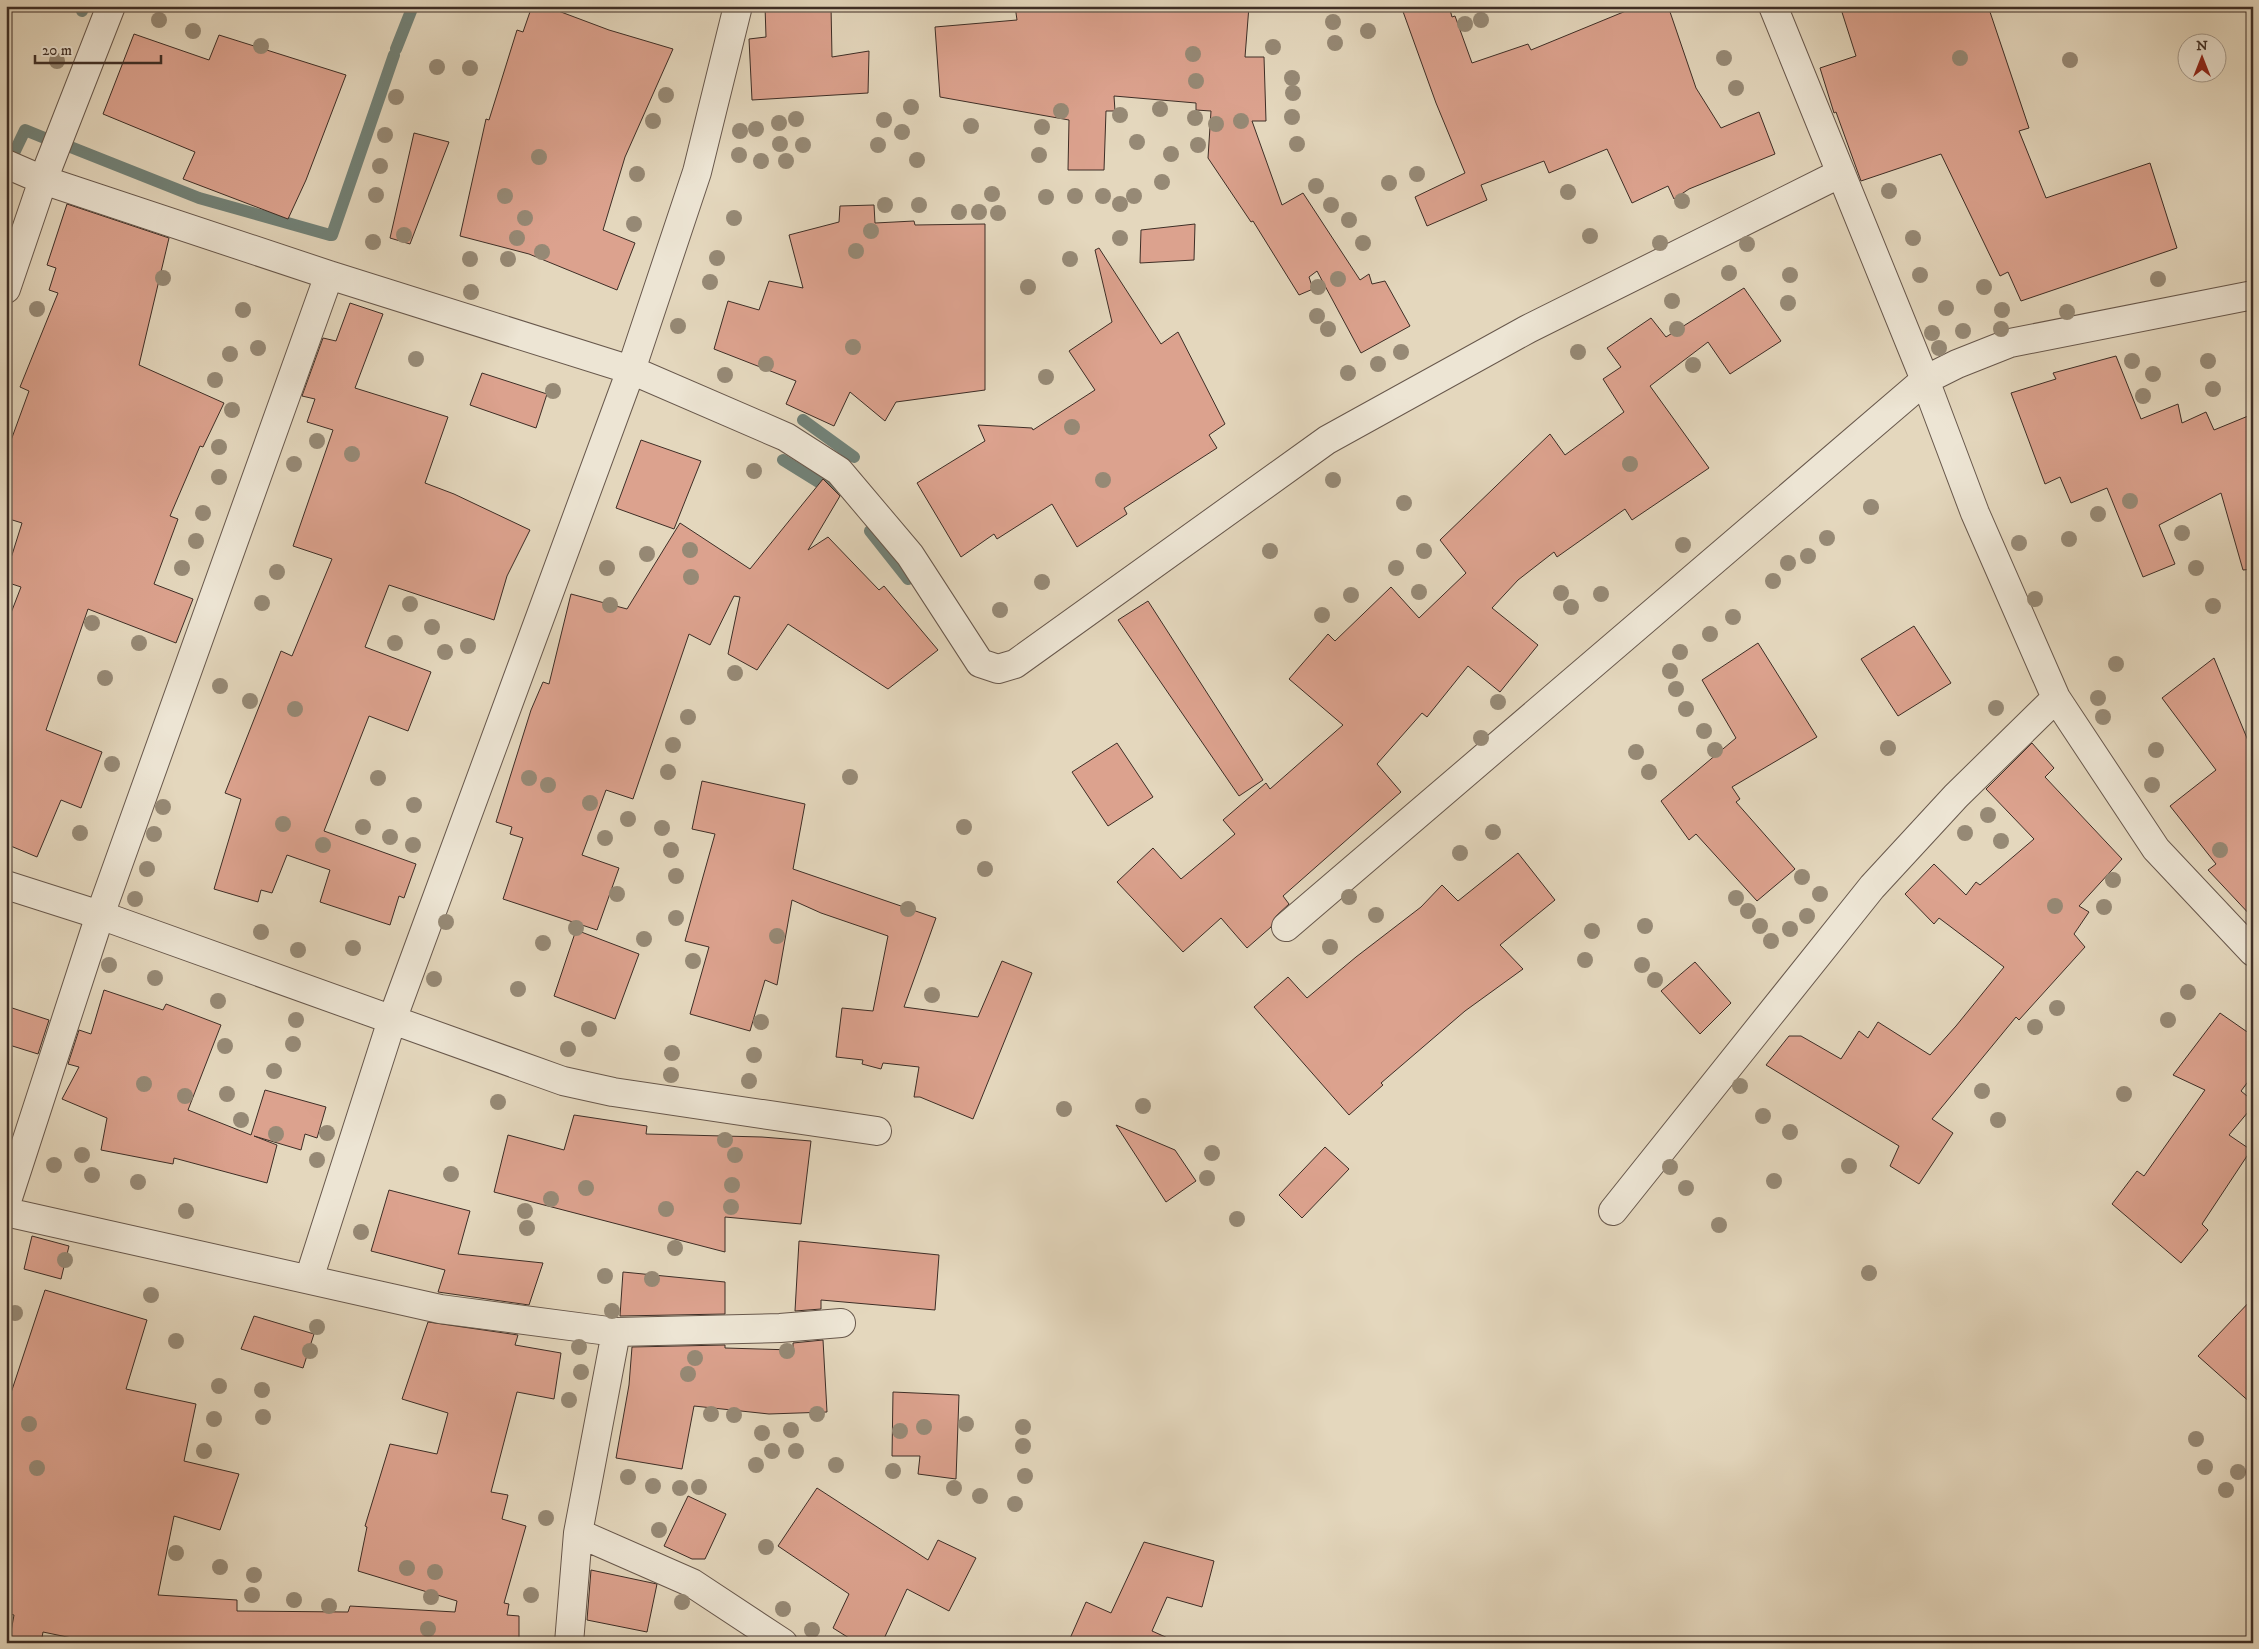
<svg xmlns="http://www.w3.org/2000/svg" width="2259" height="1649" font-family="'IM FELL DW Pica',serif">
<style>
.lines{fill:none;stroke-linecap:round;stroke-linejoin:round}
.stream{stroke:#728278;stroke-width:12}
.building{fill:#dca28e;stroke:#3e2e26}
.minor-casing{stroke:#68584c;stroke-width:30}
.minor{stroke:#ede5d4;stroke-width:28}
.tree{fill:#968975}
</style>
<rect width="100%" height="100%" fill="#e4d7bd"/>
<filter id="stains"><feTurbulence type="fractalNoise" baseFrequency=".004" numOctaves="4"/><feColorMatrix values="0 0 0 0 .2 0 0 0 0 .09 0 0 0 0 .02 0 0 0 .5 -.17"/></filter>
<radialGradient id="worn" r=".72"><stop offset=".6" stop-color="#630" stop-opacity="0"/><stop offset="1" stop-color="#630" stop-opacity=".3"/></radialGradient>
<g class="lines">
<path class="stream" d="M82,11L84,6
M396,49L413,6
M68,146L199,198L330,235H332L394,55
M14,153L25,130L52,141
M803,420L854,457
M783,460L833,491
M870,531L908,579"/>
</g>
<path class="building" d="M532,6H545L609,30L673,49L625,157L603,230L635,243L617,290L529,254L460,236L486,119L489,120L517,30L523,32Z
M765,6H831L832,57L869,51L868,93L752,100L749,39L766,37Z
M1015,6H1249L1245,57H1264L1266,121H1252L1282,205L1303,193L1360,280L1369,274L1372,284L1385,281L1410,326L1361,353L1317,271L1309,277L1313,289L1299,295L1253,221L1251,222L1208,158L1211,111L1196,110V103L1114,96L1115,111H1106L1104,170H1068L1069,120L940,97L935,27L1017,20Z
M1401,6H1449L1452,17L1455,16L1472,63L1528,44L1531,50L1638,6H1668L1696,88L1721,128L1759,112L1775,154L1689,189L1674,199L1668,186L1632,203L1607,149L1549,173L1544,161L1481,185L1487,200L1427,226L1415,197L1465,173L1436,103Z
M1840,6H1988L2029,128L2019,131L2046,198L2150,163L2177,248L2021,301L2008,272L2000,276L1941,154L1861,181L1836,112L1834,113L1820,68L1856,56Z
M134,34L209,60L219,35L346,75L306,180L288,219L183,179L195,152L103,114Z
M414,133L449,142L410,244L390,238Z
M67,204L169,238L139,365L224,403L203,447L200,446L170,516L178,519L154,584L193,599L176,643L88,609L46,730L102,752L81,808L61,800L37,857L6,844V626L21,587L6,582V574L22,523L6,518V454L29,391L20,387L58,293L49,290L56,268L47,265Z
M874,205L875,223L914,221L915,225L985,224V390L896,402L885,421L850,392L834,426L786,404L796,381L714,349L728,301L759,310L769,281L803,288L789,235L839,222L840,206Z
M1195,224L1194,260L1140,263L1141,230Z
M1099,248L1161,344L1178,332L1225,424L1209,435L1217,448L1124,508L1127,514L1077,547L1052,504L997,539L994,534L961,557L917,483L985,441L978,425L1032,428L1033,430L1095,390L1069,351L1112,322L1095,250Z
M1744,288L1781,341L1730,374L1708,342L1650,386L1709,468L1632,520L1625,509L1557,557L1554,552L1518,580L1492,608L1538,645L1500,692L1468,666L1427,717L1422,713L1377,764L1401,792L1283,896L1289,904L1276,916L1271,927L1247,948L1221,918L1183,952L1117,882L1153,848L1181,879L1235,834L1223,820L1266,783L1270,789L1343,725L1289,679L1328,634L1335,641L1391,587L1419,618L1466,573L1440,540L1550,434L1565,455L1624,412L1603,379L1621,367L1607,348L1651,318L1666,337Z
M350,303L383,314L355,388L448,417L425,483L454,494L530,530L507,576L494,620L389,585L365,647L431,672L408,731L369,716L324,831L416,864L404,898L399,896L390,925L320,902L330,870L287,855L272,893L261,890L258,902L214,889L241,799L225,793L281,651L292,656L332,559L293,546L333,430L307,422L315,399L302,396L323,338L336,341Z
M2116,356L2141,419L2178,404L2182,423L2206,412L2214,430L2253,414V569L2243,570L2221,493L2159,525L2175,564L2143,577L2107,488L2071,503L2060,477L2045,484L2011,393L2056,379L2053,373Z
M482,373L547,394L536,428L470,405Z
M641,440L701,461L674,529L616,508Z
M823,479L840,496L808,550L828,537L879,590L884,586L938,650L888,689L788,624L757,670L728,654L740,597L734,596L710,645L689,634L633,799L606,790L582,855L619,868L597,930L503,899L523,838L510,834L512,827L496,822L531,710L543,682L549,684L571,594L627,609L680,523L750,569Z
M1148,601L1263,780L1239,796L1118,620Z
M1914,626L1951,683L1898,716L1861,659Z
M1758,643L1817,737L1732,787L1740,799L1736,802L1795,869L1757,901L1696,834L1689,840L1661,801L1736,738L1702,680Z
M2214,658L2249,743L2253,740V918L2208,870L2216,864L2170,806L2216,770L2162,698Z
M1117,743L1153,797L1108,826L1072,772Z
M2032,743L2054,768L2045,777L2122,859L2079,906L2089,912L2074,934L2085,947L2019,1020L2016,1017L1932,1119L1953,1133L1919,1184L1890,1166L1899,1146L1766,1065L1789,1036H1801L1841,1059L1859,1031L1868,1038L1878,1022L1930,1055L1956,1026L2004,967L1939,918L1934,924L1905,894L1934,864L1966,895L1976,882L1980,885L2034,839L1986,789Z
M702,781L805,804L793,869L936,918L904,1007L978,1017L1002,961L1032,973L973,1119L920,1097H914L919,1067L883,1063L881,1069L862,1064L863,1060L836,1057L842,1008L873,1011L888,936L821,913L792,900L777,985L765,980L750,1031L690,1014L709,947L685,941L715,834L692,829Z
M1518,853L1555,900L1500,945L1523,969L1465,1011L1381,1083L1383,1085L1349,1115L1254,1007L1288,977L1307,998L1356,957L1421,907L1442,885L1458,901Z
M576,930L639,954L615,1019L554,996Z
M1695,962L1731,1003L1700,1034L1661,991Z
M104,990L163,1010L166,1004L221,1025L188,1110L251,1135L265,1090L326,1107L317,1138L305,1134L301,1150L254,1136L277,1145L267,1183L174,1158L173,1164L101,1150L107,1118L62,1099L79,1067L68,1064L79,1030L91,1034Z
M6,1006L49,1020L38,1054L6,1044Z
M2220,1013L2253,1036V1075L2241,1091L2253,1101V1106L2229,1135L2251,1150L2202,1224L2208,1230L2181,1263L2112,1204L2137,1171L2144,1176L2205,1090L2173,1075Z
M574,1115L647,1126L646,1134L762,1137L811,1141L801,1224L725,1217V1252L494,1192L508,1135L564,1150Z
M1116,1125L1175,1150L1196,1181L1166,1202Z
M1325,1147L1349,1169L1302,1218L1279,1195Z
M389,1190L470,1211L458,1254L543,1263L529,1305L438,1292L445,1270L371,1251Z
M32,1236L69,1246L61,1279L24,1269Z
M799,1241L939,1255L935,1310L821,1300V1309L795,1311Z
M623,1272L725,1282V1314L620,1316Z
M45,1290L147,1320L126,1389L196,1404L184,1461L239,1474L220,1530L174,1516L158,1595L237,1600V1611L348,1612L350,1606L455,1612L457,1601L358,1571L367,1527L365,1526L390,1444L437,1454L448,1413L402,1399L428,1322L518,1335L515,1345L561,1353L554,1399L517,1392L491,1492L508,1495L502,1519L526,1526L504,1603L509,1604L507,1615L519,1616V1643H170L105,1640L104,1643H96L43,1632L41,1643H9L14,1615L6,1613V1408Z
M2253,1298V1405L2198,1356Z
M254,1316L314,1334L303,1368L241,1349Z
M823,1340L827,1412L769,1414L694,1406L682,1469L616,1458L629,1385L632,1347L725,1345V1348L793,1350V1343Z
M893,1392L959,1395L956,1479L918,1474L920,1456H892Z
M817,1488L928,1560L938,1540L976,1558L949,1611L907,1589L882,1643H857L833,1628L849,1594L778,1546Z
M688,1496L726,1514L705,1559H692L664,1546Z
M1144,1542L1214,1561L1202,1607L1167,1597L1152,1631L1179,1643H1068L1086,1602L1111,1613Z
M591,1570L657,1584L647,1632L587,1620Z"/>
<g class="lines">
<g class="minor-casing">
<path id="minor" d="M1773,6L1925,380L1975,513L2056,698L2156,849L2253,952
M6,164L43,180L329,275L631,370L786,437L839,471L910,555L980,663L998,669L1015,664L1327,440L1528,329L1841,173
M6,289L43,180L111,6
M6,885L100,915L563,1081L613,1092L877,1131
M1286,927L1925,380L1957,364L2010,343L2253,295
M6,1204L100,915L329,275
M1613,1211L1872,887L1956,796L2056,698
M6,1212L440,1309L616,1332L780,1328L841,1323
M309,1279L392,1020L631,370L697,172L738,6
M578,1533L692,1583L783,1643
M569,1643L578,1533L616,1332"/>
</g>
<use href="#minor" class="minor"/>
</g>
<g class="tree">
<circle cx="159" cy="20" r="8"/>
<circle cx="1481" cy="20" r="8"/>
<circle cx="1333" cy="22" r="8"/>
<circle cx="1465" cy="24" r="8"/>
<circle cx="193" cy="31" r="8"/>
<circle cx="1368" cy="31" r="8"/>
<circle cx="1335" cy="43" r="8"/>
<circle cx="261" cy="46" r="8"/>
<circle cx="1273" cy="47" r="8"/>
<circle cx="1193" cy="54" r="8"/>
<circle cx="1724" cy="58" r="8"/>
<circle cx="1960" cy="58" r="8"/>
<circle cx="2070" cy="60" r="8"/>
<circle cx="57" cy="61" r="8"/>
<circle cx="437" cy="67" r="8"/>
<circle cx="470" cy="68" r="8"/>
<circle cx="1292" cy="78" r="8"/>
<circle cx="1196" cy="81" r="8"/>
<circle cx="1736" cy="88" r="8"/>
<circle cx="1293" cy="93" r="8"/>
<circle cx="666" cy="95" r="8"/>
<circle cx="396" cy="97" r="8"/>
<circle cx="911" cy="107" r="8"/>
<circle cx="1160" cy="109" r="8"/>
<circle cx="1061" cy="111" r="8"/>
<circle cx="1120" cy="115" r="8"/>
<circle cx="1292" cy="117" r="8"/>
<circle cx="1195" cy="118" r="8"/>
<circle cx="796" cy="119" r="8"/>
<circle cx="884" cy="120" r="8"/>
<circle cx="653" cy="121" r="8"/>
<circle cx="1241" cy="121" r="8"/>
<circle cx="779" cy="123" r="8"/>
<circle cx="1216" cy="124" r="8"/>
<circle cx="971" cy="126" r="8"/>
<circle cx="1042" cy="127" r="8"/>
<circle cx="756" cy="129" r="8"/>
<circle cx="740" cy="131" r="8"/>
<circle cx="902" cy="132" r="8"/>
<circle cx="385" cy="135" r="8"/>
<circle cx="1137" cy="142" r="8"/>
<circle cx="780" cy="144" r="8"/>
<circle cx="1297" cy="144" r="8"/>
<circle cx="803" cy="145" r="8"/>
<circle cx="878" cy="145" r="8"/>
<circle cx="1198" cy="145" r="8"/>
<circle cx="1171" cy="154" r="8"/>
<circle cx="739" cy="155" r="8"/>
<circle cx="1039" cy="155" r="8"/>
<circle cx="539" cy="157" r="8"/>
<circle cx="917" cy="160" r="8"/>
<circle cx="761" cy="161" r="8"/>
<circle cx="786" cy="161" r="8"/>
<circle cx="380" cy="166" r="8"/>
<circle cx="637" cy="174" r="8"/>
<circle cx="1417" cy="174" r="8"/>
<circle cx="1162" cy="182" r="8"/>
<circle cx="1389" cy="183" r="8"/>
<circle cx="1316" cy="186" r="8"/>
<circle cx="1889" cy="191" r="8"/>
<circle cx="1568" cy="192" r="8"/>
<circle cx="992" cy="194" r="8"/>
<circle cx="376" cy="195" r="8"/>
<circle cx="505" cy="196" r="8"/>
<circle cx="1075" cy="196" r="8"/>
<circle cx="1103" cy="196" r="8"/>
<circle cx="1134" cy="196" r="8"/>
<circle cx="1046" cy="197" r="8"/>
<circle cx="1682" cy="201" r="8"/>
<circle cx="1120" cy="204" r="8"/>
<circle cx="885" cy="205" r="8"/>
<circle cx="919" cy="205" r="8"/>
<circle cx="1331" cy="205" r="8"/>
<circle cx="959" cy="212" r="8"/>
<circle cx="979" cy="212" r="8"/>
<circle cx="998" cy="213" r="8"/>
<circle cx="525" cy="218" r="8"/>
<circle cx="734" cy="218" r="8"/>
<circle cx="1349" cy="220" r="8"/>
<circle cx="634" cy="224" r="8"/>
<circle cx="871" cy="231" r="8"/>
<circle cx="404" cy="235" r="8"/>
<circle cx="1590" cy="236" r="8"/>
<circle cx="517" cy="238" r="8"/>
<circle cx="1120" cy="238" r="8"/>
<circle cx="1913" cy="238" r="8"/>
<circle cx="373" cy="242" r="8"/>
<circle cx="1363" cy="243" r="8"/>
<circle cx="1660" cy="243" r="8"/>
<circle cx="1747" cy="244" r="8"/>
<circle cx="856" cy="251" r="8"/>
<circle cx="542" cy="252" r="8"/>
<circle cx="717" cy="258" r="8"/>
<circle cx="470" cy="259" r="8"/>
<circle cx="508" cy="259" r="8"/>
<circle cx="1070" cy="259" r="8"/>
<circle cx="1729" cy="273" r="8"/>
<circle cx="1790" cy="275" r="8"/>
<circle cx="1920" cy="275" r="8"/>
<circle cx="163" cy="278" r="8"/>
<circle cx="1338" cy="279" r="8"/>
<circle cx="2158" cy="279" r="8"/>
<circle cx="710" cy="282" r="8"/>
<circle cx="1028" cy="287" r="8"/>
<circle cx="1318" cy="287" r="8"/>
<circle cx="1984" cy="287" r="8"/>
<circle cx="471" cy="292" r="8"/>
<circle cx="1672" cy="301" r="8"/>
<circle cx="1788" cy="303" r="8"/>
<circle cx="1946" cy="308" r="8"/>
<circle cx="37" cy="309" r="8"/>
<circle cx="243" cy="310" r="8"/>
<circle cx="2002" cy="310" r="8"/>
<circle cx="2067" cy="312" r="8"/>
<circle cx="1317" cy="316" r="8"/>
<circle cx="678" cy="326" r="8"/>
<circle cx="1328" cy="329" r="8"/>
<circle cx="1677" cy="329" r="8"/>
<circle cx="2001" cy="329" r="8"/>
<circle cx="1963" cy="331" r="8"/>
<circle cx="1932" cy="333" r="8"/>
<circle cx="853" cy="347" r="8"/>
<circle cx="258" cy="348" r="8"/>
<circle cx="1939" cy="348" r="8"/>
<circle cx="1401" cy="352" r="8"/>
<circle cx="1578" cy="352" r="8"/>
<circle cx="230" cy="354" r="8"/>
<circle cx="416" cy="359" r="8"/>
<circle cx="2132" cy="361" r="8"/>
<circle cx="2208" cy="361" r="8"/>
<circle cx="766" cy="364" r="8"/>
<circle cx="1378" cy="364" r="8"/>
<circle cx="1693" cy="365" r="8"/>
<circle cx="1348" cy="373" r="8"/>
<circle cx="2153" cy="374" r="8"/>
<circle cx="725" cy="375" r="8"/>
<circle cx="1046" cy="377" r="8"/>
<circle cx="215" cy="380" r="8"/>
<circle cx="2213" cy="389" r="8"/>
<circle cx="553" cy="391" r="8"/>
<circle cx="2143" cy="396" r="8"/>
<circle cx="232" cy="410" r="8"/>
<circle cx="1072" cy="427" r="8"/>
<circle cx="317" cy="441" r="8"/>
<circle cx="219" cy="447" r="8"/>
<circle cx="352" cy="454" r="8"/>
<circle cx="294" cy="464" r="8"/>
<circle cx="1630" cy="464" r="8"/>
<circle cx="754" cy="471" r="8"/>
<circle cx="219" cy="477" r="8"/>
<circle cx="1103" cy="480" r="8"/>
<circle cx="1333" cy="480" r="8"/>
<circle cx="2130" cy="501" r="8"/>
<circle cx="1404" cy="503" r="8"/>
<circle cx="1871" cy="507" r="8"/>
<circle cx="203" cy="513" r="8"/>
<circle cx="2098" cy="514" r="8"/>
<circle cx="2182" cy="533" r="8"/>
<circle cx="1827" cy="538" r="8"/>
<circle cx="2069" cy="539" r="8"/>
<circle cx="196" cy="541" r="8"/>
<circle cx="2019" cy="543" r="8"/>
<circle cx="1683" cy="545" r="8"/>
<circle cx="690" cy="550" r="8"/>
<circle cx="1270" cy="551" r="8"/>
<circle cx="1424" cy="551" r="8"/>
<circle cx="647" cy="554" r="8"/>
<circle cx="1808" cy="556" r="8"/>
<circle cx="1788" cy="563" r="8"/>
<circle cx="182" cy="568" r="8"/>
<circle cx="607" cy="568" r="8"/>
<circle cx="1396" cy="568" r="8"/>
<circle cx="2196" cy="568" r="8"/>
<circle cx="277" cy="572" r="8"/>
<circle cx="691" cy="577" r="8"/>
<circle cx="1773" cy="581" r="8"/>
<circle cx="1042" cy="582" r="8"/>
<circle cx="1419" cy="592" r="8"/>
<circle cx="1561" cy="593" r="8"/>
<circle cx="1601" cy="594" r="8"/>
<circle cx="1351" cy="595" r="8"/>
<circle cx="2035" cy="599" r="8"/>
<circle cx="262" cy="603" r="8"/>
<circle cx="410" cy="604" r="8"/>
<circle cx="610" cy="605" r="8"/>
<circle cx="2213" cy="606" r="8"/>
<circle cx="1571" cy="607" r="8"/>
<circle cx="1000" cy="610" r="8"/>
<circle cx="1322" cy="615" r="8"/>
<circle cx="1733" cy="617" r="8"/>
<circle cx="92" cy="623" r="8"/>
<circle cx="432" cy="627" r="8"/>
<circle cx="1710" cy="634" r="8"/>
<circle cx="139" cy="643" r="8"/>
<circle cx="395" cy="643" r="8"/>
<circle cx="468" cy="646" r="8"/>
<circle cx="445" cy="652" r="8"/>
<circle cx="1680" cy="652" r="8"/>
<circle cx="2116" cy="664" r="8"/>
<circle cx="1670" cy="671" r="8"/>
<circle cx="735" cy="673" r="8"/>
<circle cx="105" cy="678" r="8"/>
<circle cx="220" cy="686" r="8"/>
<circle cx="1676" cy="689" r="8"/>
<circle cx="2098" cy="698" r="8"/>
<circle cx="250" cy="701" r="8"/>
<circle cx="1498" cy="702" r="8"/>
<circle cx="1996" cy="708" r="8"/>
<circle cx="295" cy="709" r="8"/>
<circle cx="1686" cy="709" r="8"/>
<circle cx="688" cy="717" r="8"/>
<circle cx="2103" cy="717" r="8"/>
<circle cx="1704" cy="731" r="8"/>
<circle cx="1481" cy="738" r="8"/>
<circle cx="673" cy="745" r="8"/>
<circle cx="1888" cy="748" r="8"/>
<circle cx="1715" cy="750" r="8"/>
<circle cx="2156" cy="750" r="8"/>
<circle cx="1636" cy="752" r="8"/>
<circle cx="112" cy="764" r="8"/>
<circle cx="668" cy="772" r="8"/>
<circle cx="1649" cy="772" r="8"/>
<circle cx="850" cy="777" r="8"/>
<circle cx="378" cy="778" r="8"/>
<circle cx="529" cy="778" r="8"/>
<circle cx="548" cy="785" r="8"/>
<circle cx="2152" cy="785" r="8"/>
<circle cx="590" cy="803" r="8"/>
<circle cx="414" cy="805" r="8"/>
<circle cx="163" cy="807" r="8"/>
<circle cx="1988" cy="815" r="8"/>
<circle cx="628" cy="819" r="8"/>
<circle cx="283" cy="824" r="8"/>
<circle cx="363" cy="827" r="8"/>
<circle cx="964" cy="827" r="8"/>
<circle cx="662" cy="828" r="8"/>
<circle cx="1493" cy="832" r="8"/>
<circle cx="80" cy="833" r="8"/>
<circle cx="1965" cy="833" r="8"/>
<circle cx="154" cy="834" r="8"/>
<circle cx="390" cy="837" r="8"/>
<circle cx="605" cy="838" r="8"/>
<circle cx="2001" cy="841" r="8"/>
<circle cx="323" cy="845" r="8"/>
<circle cx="413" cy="845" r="8"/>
<circle cx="671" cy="850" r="8"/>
<circle cx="2220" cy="850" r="8"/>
<circle cx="1460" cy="853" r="8"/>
<circle cx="147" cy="869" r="8"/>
<circle cx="985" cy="869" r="8"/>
<circle cx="676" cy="876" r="8"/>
<circle cx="1802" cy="877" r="8"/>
<circle cx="2113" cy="880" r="8"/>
<circle cx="617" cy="894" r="8"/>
<circle cx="1820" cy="894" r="8"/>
<circle cx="1349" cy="897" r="8"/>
<circle cx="1736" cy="898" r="8"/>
<circle cx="135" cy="899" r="8"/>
<circle cx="2055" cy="906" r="8"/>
<circle cx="2104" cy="907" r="8"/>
<circle cx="908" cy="909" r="8"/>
<circle cx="1748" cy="911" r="8"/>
<circle cx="1376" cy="915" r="8"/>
<circle cx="1807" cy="916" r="8"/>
<circle cx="676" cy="918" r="8"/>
<circle cx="446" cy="922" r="8"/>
<circle cx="1645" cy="926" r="8"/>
<circle cx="1760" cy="926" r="8"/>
<circle cx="576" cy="928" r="8"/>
<circle cx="1790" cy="929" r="8"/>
<circle cx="1592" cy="931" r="8"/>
<circle cx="261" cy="932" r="8"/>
<circle cx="777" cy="936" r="8"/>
<circle cx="644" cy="939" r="8"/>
<circle cx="1771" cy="941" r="8"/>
<circle cx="543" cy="943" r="8"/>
<circle cx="1330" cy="947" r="8"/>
<circle cx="353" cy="948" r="8"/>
<circle cx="298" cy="950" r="8"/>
<circle cx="1585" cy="960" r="8"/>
<circle cx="693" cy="961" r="8"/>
<circle cx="109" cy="965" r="8"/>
<circle cx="1642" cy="965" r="8"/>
<circle cx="155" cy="978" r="8"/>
<circle cx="434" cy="979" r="8"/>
<circle cx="1655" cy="980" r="8"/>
<circle cx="518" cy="989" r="8"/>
<circle cx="2188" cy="992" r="8"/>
<circle cx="932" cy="995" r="8"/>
<circle cx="218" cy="1001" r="8"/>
<circle cx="2057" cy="1008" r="8"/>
<circle cx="296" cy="1020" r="8"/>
<circle cx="2168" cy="1020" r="8"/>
<circle cx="761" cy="1022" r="8"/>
<circle cx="2035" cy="1027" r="8"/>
<circle cx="589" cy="1029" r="8"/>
<circle cx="293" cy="1044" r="8"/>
<circle cx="225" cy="1046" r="8"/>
<circle cx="568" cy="1049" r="8"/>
<circle cx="672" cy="1053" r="8"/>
<circle cx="754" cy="1055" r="8"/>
<circle cx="274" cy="1071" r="8"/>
<circle cx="671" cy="1075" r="8"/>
<circle cx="749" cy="1081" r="8"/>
<circle cx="144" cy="1084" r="8"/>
<circle cx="1740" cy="1086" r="8"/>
<circle cx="1982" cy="1091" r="8"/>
<circle cx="227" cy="1094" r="8"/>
<circle cx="2124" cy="1094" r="8"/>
<circle cx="185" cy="1096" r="8"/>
<circle cx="498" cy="1102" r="8"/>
<circle cx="1143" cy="1106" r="8"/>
<circle cx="1064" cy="1109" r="8"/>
<circle cx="1763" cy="1116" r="8"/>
<circle cx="241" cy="1120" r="8"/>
<circle cx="1998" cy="1120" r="8"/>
<circle cx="1790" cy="1132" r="8"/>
<circle cx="327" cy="1133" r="8"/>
<circle cx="276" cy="1134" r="8"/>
<circle cx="725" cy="1140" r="8"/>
<circle cx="1212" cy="1153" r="8"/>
<circle cx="82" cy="1155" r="8"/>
<circle cx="735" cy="1155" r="8"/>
<circle cx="317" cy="1160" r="8"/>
<circle cx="54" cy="1165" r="8"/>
<circle cx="1849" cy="1166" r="8"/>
<circle cx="1670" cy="1167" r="8"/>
<circle cx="451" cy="1174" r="8"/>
<circle cx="92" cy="1175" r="8"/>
<circle cx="1207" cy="1178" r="8"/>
<circle cx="1774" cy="1181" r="8"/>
<circle cx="138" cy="1182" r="8"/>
<circle cx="732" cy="1185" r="8"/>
<circle cx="586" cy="1188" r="8"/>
<circle cx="1686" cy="1188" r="8"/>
<circle cx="551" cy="1199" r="8"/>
<circle cx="731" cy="1207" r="8"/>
<circle cx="666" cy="1209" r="8"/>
<circle cx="186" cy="1211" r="8"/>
<circle cx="525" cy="1211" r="8"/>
<circle cx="1237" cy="1219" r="8"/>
<circle cx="1719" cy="1225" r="8"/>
<circle cx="527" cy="1228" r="8"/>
<circle cx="361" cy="1232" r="8"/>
<circle cx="675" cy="1248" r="8"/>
<circle cx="65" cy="1260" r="8"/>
<circle cx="1869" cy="1273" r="8"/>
<circle cx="605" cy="1276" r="8"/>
<circle cx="652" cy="1279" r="8"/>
<circle cx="151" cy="1295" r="8"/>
<circle cx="612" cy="1311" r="8"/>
<circle cx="15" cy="1313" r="8"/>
<circle cx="317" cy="1327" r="8"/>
<circle cx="176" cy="1341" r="8"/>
<circle cx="579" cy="1347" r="8"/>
<circle cx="310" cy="1351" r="8"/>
<circle cx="787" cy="1351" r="8"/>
<circle cx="695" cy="1358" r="8"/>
<circle cx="581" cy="1372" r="8"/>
<circle cx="688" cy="1374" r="8"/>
<circle cx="219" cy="1386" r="8"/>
<circle cx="262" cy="1390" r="8"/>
<circle cx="569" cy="1400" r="8"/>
<circle cx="711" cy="1414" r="8"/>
<circle cx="817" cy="1414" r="8"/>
<circle cx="734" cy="1415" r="8"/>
<circle cx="263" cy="1417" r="8"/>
<circle cx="214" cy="1419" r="8"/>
<circle cx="29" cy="1424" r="8"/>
<circle cx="966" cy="1424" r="8"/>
<circle cx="924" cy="1427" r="8"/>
<circle cx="1023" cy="1427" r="8"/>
<circle cx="791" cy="1430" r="8"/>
<circle cx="900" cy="1431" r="8"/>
<circle cx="762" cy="1433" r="8"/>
<circle cx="2196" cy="1439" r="8"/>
<circle cx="1023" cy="1446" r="8"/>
<circle cx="204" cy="1451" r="8"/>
<circle cx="772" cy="1451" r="8"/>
<circle cx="796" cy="1451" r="8"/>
<circle cx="756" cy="1465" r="8"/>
<circle cx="836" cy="1465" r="8"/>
<circle cx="2205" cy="1467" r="8"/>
<circle cx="37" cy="1468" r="8"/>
<circle cx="893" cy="1471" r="8"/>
<circle cx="2238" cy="1472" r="8"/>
<circle cx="1025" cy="1476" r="8"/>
<circle cx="628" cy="1477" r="8"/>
<circle cx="653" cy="1486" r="8"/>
<circle cx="699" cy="1487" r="8"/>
<circle cx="680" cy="1488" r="8"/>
<circle cx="954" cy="1488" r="8"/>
<circle cx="2226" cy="1490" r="8"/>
<circle cx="980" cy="1496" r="8"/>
<circle cx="1015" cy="1504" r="8"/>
<circle cx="546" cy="1518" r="8"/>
<circle cx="659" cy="1530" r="8"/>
<circle cx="766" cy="1547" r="8"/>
<circle cx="176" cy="1553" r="8"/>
<circle cx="220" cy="1567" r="8"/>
<circle cx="407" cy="1568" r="8"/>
<circle cx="435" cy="1572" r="8"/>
<circle cx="254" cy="1575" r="8"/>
<circle cx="252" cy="1595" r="8"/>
<circle cx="531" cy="1595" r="8"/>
<circle cx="431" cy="1597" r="8"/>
<circle cx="294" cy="1600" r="8"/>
<circle cx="682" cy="1602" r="8"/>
<circle cx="329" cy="1606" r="8"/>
<circle cx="783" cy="1609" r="8"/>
<circle cx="428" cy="1629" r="8"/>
<circle cx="812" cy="1630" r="8"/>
</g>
<rect width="2259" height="1649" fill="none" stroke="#e4d7bd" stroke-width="25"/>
<rect x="8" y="8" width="2244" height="1634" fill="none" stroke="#3e2e26" stroke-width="2.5"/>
<rect x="12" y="12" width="2234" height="1624" fill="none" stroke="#3e2e26"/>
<g transform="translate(2202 58)"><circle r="24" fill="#ede5d4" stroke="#a79c8e"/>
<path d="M0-4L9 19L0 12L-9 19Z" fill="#8f2418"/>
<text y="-8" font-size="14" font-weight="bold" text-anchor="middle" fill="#3e2e26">N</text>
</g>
<path d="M35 55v8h126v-8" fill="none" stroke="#3e2e26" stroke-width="2.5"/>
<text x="42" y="55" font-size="15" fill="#3e2e26" stroke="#ede5d4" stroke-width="4" paint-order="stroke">20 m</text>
<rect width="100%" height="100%" filter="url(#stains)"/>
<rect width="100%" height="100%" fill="url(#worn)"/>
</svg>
